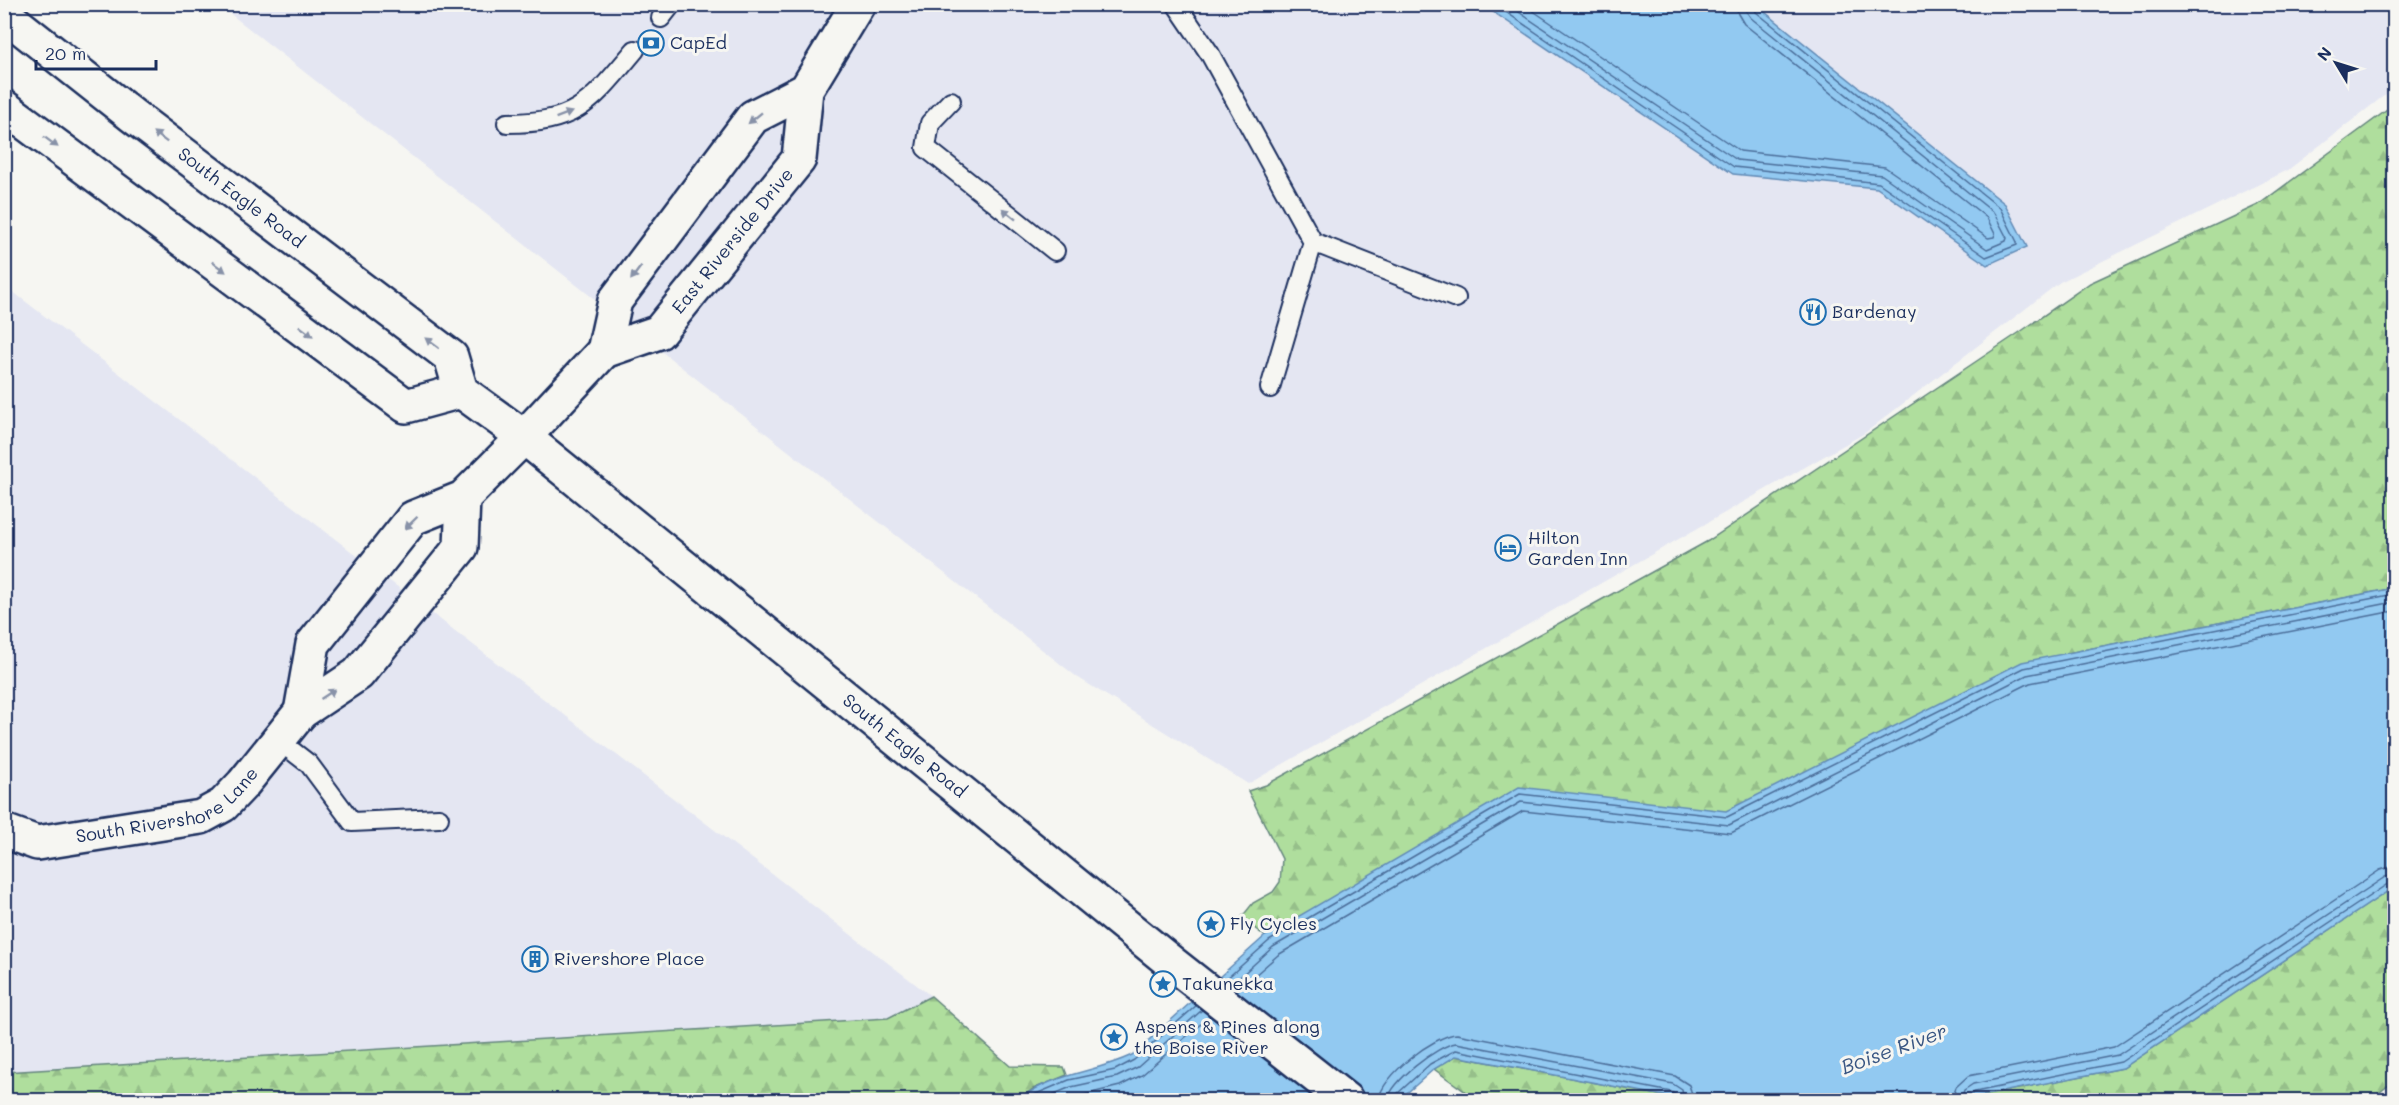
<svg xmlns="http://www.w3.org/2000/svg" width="2399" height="1105" font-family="Mali,sans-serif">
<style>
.built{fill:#e4e6f2}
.forest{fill:url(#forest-firs);stroke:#65867e;stroke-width:1.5}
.water{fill:#92c9f1;stroke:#628bb6;stroke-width:1.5}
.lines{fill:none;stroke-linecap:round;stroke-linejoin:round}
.shore{stroke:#4b6d99;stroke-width:1.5}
.service-casing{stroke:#1b2f5e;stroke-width:22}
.minor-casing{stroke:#1b2f5e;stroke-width:38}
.tertiary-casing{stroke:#1b2f5e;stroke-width:38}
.trunk-casing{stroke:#1b2f5e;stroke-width:38}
.service{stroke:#f6f6f2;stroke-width:18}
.minor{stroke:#f6f6f2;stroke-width:33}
.tertiary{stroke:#f6f6f2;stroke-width:33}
.trunk{stroke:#f6f6f2;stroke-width:33}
.oneway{fill:#8892a8}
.labels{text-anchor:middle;stroke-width:6;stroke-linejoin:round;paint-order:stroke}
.poi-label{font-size:18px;fill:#1b2f5e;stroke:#f6f6f2;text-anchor:start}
.street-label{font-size:18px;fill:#1b2f5e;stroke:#f6f6f2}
.water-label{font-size:20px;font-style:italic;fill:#395683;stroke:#f6f6f2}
</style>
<defs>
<pattern id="forest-firs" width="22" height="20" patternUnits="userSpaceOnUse" patternTransform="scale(1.5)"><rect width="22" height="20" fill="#afde9d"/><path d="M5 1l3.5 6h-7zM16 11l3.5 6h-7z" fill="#96bf8a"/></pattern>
</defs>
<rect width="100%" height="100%" fill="#f6f6f2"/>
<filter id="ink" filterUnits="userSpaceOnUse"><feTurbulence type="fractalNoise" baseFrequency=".0167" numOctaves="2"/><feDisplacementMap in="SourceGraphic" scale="12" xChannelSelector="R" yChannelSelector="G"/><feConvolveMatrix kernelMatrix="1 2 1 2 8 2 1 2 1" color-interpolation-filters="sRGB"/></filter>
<g filter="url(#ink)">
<path class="built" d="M2394,4V88L2288,170L2060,282L1865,433L1248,784L1077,677L219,5Z
M4,285L931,996L888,1018L5,1074Z"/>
<path class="forest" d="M2394,105V588L2068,653L1726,812L1584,795L1334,897L1265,936L1241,918L1253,903L1273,892L1280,882L1282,859L1248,791L1266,785L1708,541L2020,332L2090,283L2258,205Z
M2394,887V1081L2370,1100H1961L2123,1068Z
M931,996L1010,1066L1064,1067L1067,1075L1033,1089L1018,1100H5V1072L888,1018Z
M1455,1056L1685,1100H1477L1434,1069Z"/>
<path class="water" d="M1483,5H1756L2005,204L2027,247L1987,265L1877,188L1733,174Z
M2394,588V887L2123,1068L1961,1100H1685L1456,1056L1434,1069L1399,1100H1018C1055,1072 1092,1074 1132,1055L1265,936L1519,787L1726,811L2022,662Z"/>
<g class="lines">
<path class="shore" d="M1494,4L1734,167L1879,183L1986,257L2017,245V242L2000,208L1756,12L1753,4
M1507,4L1737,160L1882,175L1987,249L2006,241L2007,238L1994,213L1751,18L1746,11L1745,4
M1523,4L1740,151L1885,167L1988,238L1994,237L1995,234L1987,218L1744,24L1738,14L1736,4
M1224,981L1269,941L1520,794L1727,817L2024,668L2394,594
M1230,986L1273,947L1521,802L1729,825L2027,675L2394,602
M1237,991L1278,955L1523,811L1731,833L2030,683L2394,611
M1028,1100L1036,1094L1069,1080L1115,1070L1134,1060L1197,1005
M1040,1100L1071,1087L1117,1077L1138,1067L1202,1010
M1063,1100L1120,1086L1142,1075L1210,1016
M1379,1100C1380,1077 1434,1035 1457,1034L1675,1076L1689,1085L1694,1100
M1388,1100C1389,1083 1438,1045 1456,1043L1673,1084L1682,1090L1684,1100
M1395,1100L1397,1094L1430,1064L1456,1050L1671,1092L1676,1095L1677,1100
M1952,1100L1956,1087L1968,1076L2114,1047L2380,870L2394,866
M1961,1100L1964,1090L1973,1084L2118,1055L2385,877L2394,875
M1969,1100L1970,1095L1975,1092L2121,1062L2389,883L2394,882"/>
<g class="service-casing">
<path id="service" d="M1176,4L1210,54L1313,242L1456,298
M661,18L672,4
M951,101L930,123L926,148L1055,251
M507,123C578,123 591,102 635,50
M1270,388L1313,242
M278,740L309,764L352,822L439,818"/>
</g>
<g class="minor-casing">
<g id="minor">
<path d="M463,498L461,547L358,674L301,712L313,644L413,518L463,498L524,437"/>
<path id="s1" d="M4,831L37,843L201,817L223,805L243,784L301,712"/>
</g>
</g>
<g class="tertiary-casing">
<g id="tertiary">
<path id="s2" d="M806,90L753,117L615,301L604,351L659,332L799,159L806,90L858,4"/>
<path d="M524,437L604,351"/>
</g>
</g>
<g class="trunk-casing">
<g id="trunk">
<path id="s3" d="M4,14L133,116L451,357L461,391L524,437L1173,964L1346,1100"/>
<path d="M4,107L406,406L461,391"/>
</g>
</g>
<use href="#service" class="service"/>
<use href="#minor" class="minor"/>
<use href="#tertiary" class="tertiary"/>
<use href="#trunk" class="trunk"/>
</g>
<defs><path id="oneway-solid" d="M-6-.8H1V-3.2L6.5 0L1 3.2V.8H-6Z" transform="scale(1.5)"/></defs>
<g class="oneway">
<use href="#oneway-solid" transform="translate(564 115) rotate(-21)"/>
<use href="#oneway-solid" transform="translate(755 118) rotate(141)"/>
<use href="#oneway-solid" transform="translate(160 137) rotate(-143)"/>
<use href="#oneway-solid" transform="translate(51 142) rotate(37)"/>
<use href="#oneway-solid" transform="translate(1009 214) rotate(-141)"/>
<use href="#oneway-solid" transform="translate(219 267) rotate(37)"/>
<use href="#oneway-solid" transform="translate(636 273) rotate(127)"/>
<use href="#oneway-solid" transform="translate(306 331) rotate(37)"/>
<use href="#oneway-solid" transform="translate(432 343) rotate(-143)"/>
<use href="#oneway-solid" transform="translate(411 523) rotate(136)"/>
<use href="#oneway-solid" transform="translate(328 694) rotate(-34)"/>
</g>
</g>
<defs>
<g id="bank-ring" transform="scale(1.35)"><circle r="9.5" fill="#f6f6f2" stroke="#1f6fb2" stroke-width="1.5"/><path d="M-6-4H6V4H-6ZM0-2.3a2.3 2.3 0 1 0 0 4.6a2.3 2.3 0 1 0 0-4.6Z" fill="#1f6fb2"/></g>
<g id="restaurant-ring" transform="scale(1.35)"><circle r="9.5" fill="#f6f6f2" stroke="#1f6fb2" stroke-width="1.5"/><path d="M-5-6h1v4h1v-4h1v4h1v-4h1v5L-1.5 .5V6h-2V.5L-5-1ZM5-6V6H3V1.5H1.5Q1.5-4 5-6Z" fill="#1f6fb2"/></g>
<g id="hotel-ring" transform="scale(1.35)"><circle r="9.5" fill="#f6f6f2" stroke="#1f6fb2" stroke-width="1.5"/><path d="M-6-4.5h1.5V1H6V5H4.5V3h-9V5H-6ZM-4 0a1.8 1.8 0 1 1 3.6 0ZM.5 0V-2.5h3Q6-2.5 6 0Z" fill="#1f6fb2"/></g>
<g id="sight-ring" transform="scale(1.35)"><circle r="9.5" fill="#f6f6f2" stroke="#1f6fb2" stroke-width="1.5"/><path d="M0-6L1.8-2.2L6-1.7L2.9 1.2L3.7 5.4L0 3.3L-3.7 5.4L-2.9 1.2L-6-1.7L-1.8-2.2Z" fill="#1f6fb2"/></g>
<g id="building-ring" transform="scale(1.35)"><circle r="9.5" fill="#f6f6f2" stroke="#1f6fb2" stroke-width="1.5"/><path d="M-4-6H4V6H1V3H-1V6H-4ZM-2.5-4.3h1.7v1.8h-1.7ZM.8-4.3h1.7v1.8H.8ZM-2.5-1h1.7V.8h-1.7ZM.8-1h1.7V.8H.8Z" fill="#1f6fb2"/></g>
</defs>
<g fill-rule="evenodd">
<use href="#bank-ring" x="651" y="43"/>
<use href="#restaurant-ring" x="1813" y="312"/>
<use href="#hotel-ring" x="1508" y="548"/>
<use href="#sight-ring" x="1211" y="924"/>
<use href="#building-ring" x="535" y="959"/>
<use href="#sight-ring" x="1163" y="984"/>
<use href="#sight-ring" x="1114" y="1037"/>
</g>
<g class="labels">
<g class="poi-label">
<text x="670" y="49">CapEd</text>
<text x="1832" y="318">Bardenay</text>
<text x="1528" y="544">Hilton<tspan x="1528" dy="21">Garden Inn</tspan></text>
<text x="1230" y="930">Fly Cycles</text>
<text x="554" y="965">Rivershore Place</text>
<text x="1182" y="990">Takunekka</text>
<text x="1134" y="1033">Aspens &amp; Pines along<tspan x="1134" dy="21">the Boise River</tspan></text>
</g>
<g class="street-label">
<text dy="6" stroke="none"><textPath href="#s3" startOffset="300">South Eagle Road</textPath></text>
<text dy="6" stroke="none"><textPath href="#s2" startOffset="516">East Riverside Drive</textPath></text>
<text dy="6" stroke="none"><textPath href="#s3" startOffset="1167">South Eagle Road</textPath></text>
<text dy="6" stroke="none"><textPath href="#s1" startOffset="174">South Rivershore Lane</textPath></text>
</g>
<g class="water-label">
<text transform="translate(1894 1049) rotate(-20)" y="7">Boise River</text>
</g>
</g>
<rect width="2399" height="1105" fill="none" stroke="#f6f6f2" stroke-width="24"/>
<rect x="12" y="12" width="2375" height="1081" fill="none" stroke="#1b2f5e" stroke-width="2" filter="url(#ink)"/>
<g transform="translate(2336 63) rotate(308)" stroke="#f6f6f2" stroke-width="4.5" paint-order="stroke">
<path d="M0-4.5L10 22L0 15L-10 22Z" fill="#1b2f5e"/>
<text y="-9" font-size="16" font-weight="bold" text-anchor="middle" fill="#1b2f5e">N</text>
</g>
<path d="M36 60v9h120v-9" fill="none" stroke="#1b2f5e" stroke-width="3"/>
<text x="45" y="60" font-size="18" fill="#1b2f5e" stroke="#f6f6f2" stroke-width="4.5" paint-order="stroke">20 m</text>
</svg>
